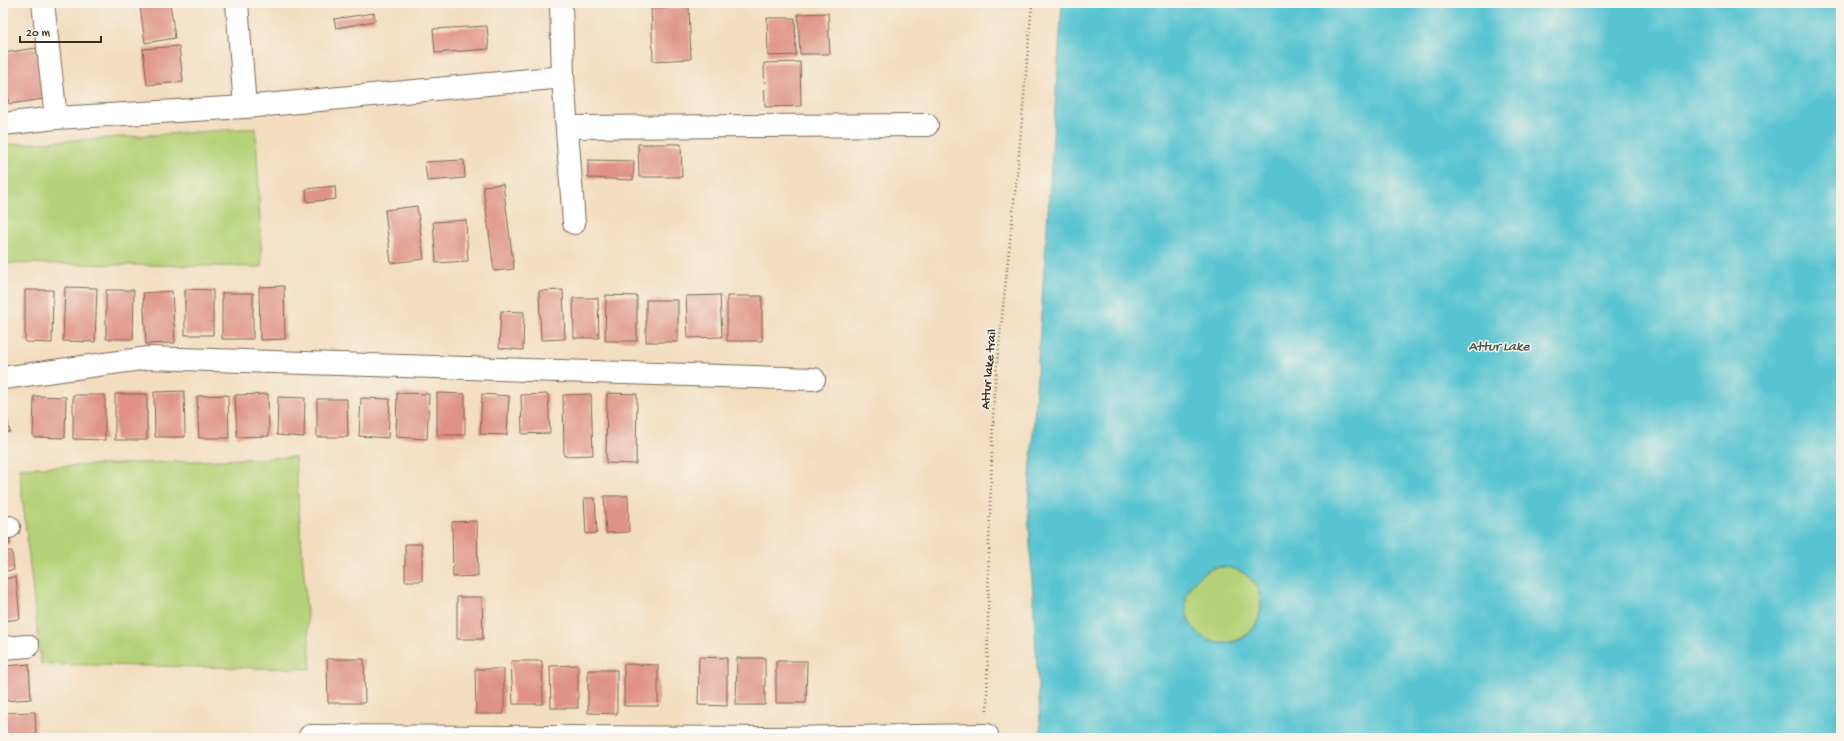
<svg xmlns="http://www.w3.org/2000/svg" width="1844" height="741" font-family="'Gochi Hand',sans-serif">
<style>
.green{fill:#b5d177;stroke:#787e4a}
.water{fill:#59c4d2;stroke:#4a7778;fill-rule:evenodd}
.building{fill:#df9285}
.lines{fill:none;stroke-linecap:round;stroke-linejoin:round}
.street-casing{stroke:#7b6956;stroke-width:24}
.path{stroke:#7b6956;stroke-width:2.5;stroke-dasharray:1 3;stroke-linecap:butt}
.street{stroke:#fff;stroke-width:22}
.labels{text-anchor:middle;stroke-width:3;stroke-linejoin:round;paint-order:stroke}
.street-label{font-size:13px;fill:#3b2a1e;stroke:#f7f3e8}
.water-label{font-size:14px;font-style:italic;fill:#445854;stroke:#f7f3e8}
</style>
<rect width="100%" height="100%" fill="#f7f3e8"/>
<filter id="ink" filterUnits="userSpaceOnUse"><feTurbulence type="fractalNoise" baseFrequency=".025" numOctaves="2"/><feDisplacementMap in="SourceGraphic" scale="8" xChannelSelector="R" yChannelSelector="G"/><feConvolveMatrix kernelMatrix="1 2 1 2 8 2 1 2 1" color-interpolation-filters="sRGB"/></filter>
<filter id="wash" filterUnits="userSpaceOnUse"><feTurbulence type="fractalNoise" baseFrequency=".012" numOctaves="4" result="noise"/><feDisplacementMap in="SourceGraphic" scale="16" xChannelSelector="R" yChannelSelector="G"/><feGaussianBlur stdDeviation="0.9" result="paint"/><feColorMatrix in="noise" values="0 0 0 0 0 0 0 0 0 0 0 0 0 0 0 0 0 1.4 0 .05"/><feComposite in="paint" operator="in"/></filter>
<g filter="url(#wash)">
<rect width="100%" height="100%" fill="#f3ddbf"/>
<path class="green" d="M256,128L262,267L3,263V145Z
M295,457L311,669L41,664L19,468Z
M1185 605a38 38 0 1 1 76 0a38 38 0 1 1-76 0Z"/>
<path class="water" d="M1062,3H1841V738H1041L1028,508ZM1214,567C1282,563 1271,653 1215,642C1205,640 1196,633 1191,624C1178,599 1190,578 1214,567Z"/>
<g id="blocks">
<path class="building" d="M170,3L175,38L145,43L140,6Z
M689,7L691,59L653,61L651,8Z
M374,13L375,21L336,28L334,19Z
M828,13L830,54H800L798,14Z
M767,18H795L796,55L768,56Z
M487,26L489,49L435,53L433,29Z
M179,46L183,82L147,85L143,49Z
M36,48L44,99L9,104L3,53Z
M800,62L801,106L765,107L764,63Z
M638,144H681L682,177H639Z
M464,160L465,178L427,181L425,162Z
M588,160L634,161L633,180L588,178Z
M503,184L514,269L494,271L483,186Z
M335,186L336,199L307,202L306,189Z
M417,206L424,259L391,263L385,210Z
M466,220L468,261L436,263L433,222Z
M284,286L285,339L260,340L259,287Z
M65,287L97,288L95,342L63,341Z
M185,289L213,290V335H185Z
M25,290H53L52,343L25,342Z
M106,290H134L133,339H106Z
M563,290L565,339L541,340L539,291Z
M172,291L175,343L146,344L143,293Z
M222,293H253V339H222Z
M606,295L637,296V341H605Z
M720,295L722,337L688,338L686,296Z
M727,296H762V341H727Z
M573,298H598L599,338H574Z
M646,300H678V342H646Z
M501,311L524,312L523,350L499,348Z
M184,391L185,437H155L154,392Z
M397,393L429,394L427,439L396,437Z
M437,393L465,394V435H437Z
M607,393L637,394L636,464L606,463Z
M115,394H147V440H115Z
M268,394L269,436L237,437L235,395Z
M482,394L509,396L507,435L480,434Z
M548,394L550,433L522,434L521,395Z
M591,394L593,455L564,456L563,395Z
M73,395H105V440L73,439Z
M228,395L229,438H199L197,396Z
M34,396L66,397L65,438L33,437Z
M278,397L305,398L304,437L277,435Z
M361,398L390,399L388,438L359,436Z
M317,399H347L348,437H317Z
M3,403L10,432L3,433Z
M604,496H628L629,532L606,533Z
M584,498H595L597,533L586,534Z
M477,521L478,576L453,577L452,522Z
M8,528L10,544L3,545V529Z
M405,544H422V581H405Z
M3,551H12L14,570L3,571Z
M16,577L20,619L3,621V579Z
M457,597H482L483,639H457Z
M699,657L727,658V706L698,705Z
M737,658H765V705H736Z
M327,659H364L365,703H328Z
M511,661H542L543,704H513Z
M776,661H807L806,703H776Z
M29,664L31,699L3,701V666Z
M624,664L658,665V706H624Z
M578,665V708H551L550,666Z
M475,669H504V714H476Z
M588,670H617V714L588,713Z
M35,712L36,738H3V713Z"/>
</g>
</g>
<g filter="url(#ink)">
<use href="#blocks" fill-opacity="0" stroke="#7b6956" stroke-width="1"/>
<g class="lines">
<g class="street-casing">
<path id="street" d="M43,3L56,118
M237,3L245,107
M561,3L563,77L574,223
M3,124L56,118L245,107L563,77
M567,127L927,125
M3,378L148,358L814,379
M3,527H9
M3,648L28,646
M310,738V736L776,738L987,735"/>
</g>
<path class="path" d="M987,710L989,541L994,393L1018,165L1032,3"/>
<use href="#street" class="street"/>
</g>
</g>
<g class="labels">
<g class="street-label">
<text transform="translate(987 369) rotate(-85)" y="5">Attur lake trail</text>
</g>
<g class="water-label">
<text x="1499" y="350">Attur Lake</text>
</g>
</g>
<rect width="1844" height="741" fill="none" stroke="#f7f3e8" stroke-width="16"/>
<path d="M20 36v6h81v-6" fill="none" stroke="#3b2a1e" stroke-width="2"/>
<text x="26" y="36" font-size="12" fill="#3b2a1e" stroke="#f7f3e8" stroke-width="3" paint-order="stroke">20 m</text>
</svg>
